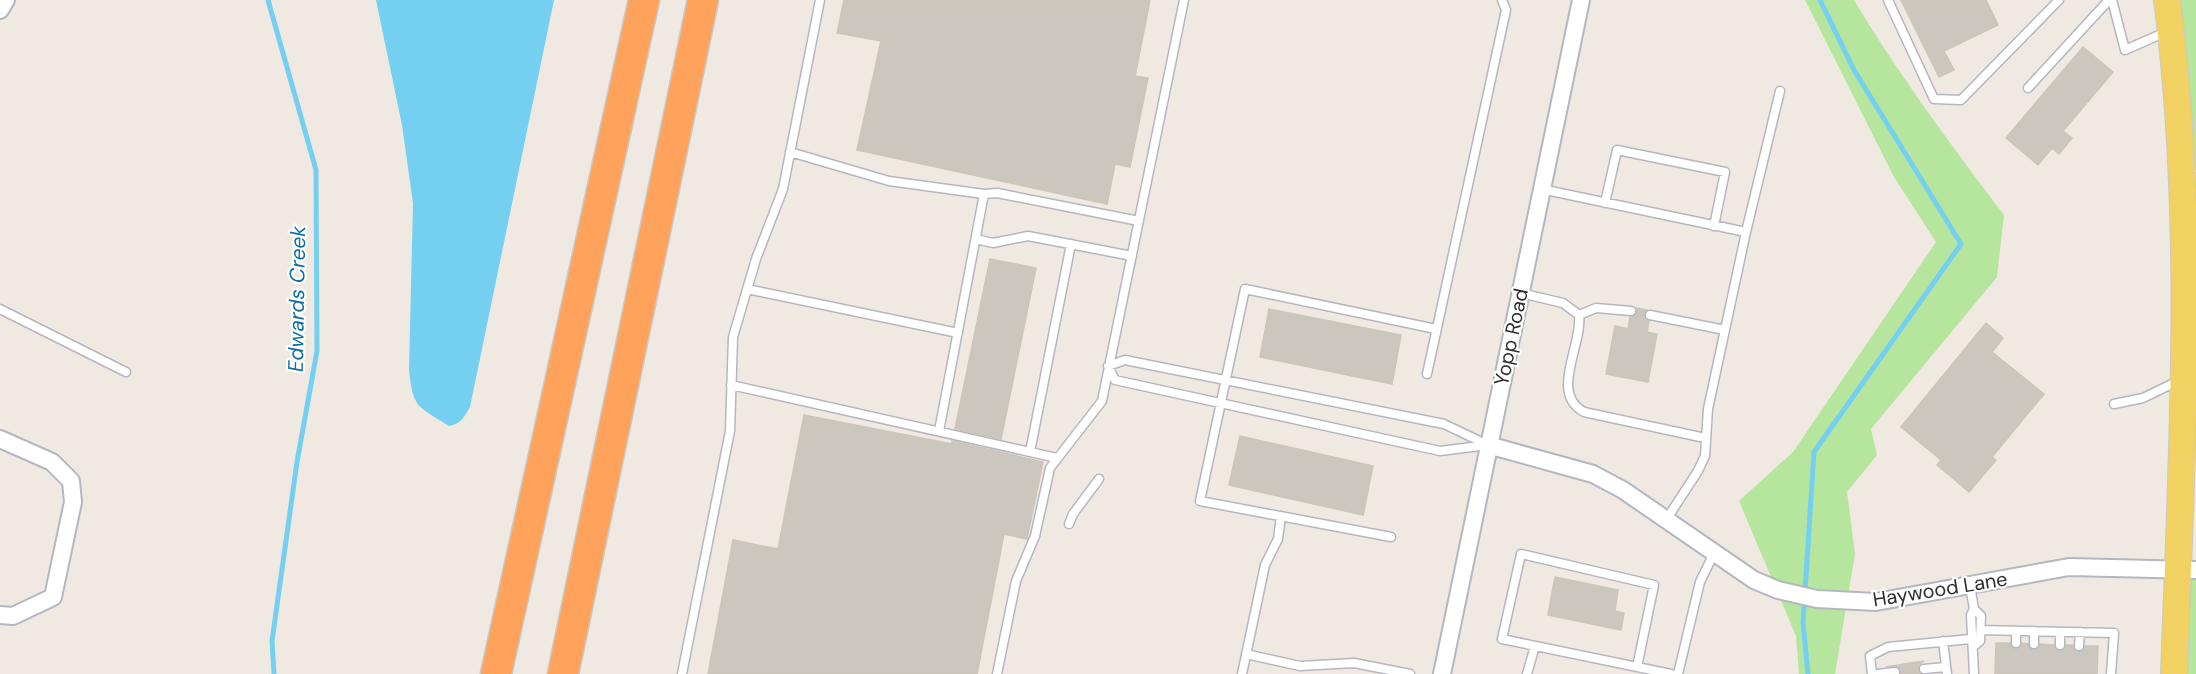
<svg xmlns="http://www.w3.org/2000/svg" width="2196" height="674" font-family="'DM Sans',sans-serif">
<style>
.green{fill:#b6e59e}
.water{fill:#75cff0}
.lines{fill:none;stroke-linecap:round;stroke-linejoin:round}
.stream{stroke:#75cff0;stroke-width:5}
.building{fill:#cbc7bf;stroke:#cbc5ba;stroke-width:1.5}
.lane-casing{stroke:#b4b7c1;stroke-width:11}
.street-casing{stroke:#b4b7c1;stroke-width:20}
.primary-casing{stroke:#c9c9c9;stroke-width:28}
.highway-casing{stroke:#c9c9c9;stroke-width:33}
.lane{stroke:#fff;stroke-width:8}
.street{stroke:#fff;stroke-width:16}
.primary{stroke:#f2d163;stroke-width:26}
.highway{stroke:#ffa35c;stroke-width:30}
.labels{text-anchor:middle;stroke-width:4.5;stroke-linejoin:round;paint-order:stroke}
.street-label{font-size:20px;fill:#2e2e2e;stroke:#fff}
.water-label{font-size:21px;font-style:italic;fill:#0d6fa3;stroke:#fff}
</style>
<rect width="100%" height="100%" fill="#efe9e1"/>
<path class="green" d="M1805,0H1854C1899,75 1951,145 2004,215L1997,277L1871,429L1877,455L1847,492L1855,554L1835,674H1799L1796,636L1739,501L1793,452L1936,242L1894,177Z
M2167,0H2196V170L2186,173Z
M2178,568L2196,570V674H2174Z"/>
<path class="water" d="M376,0H554L470,407C465,416 461,424 449,426C418,406 413,409 409,370L413,203L402,125Z"/>
<g class="lines">
<path class="stream" d="M268,0L316,170L317,351L297,462L272,641L274,674
M1808,674L1803,622L1814,452L1961,244L1854,70L1820,0"/>
</g>
<path class="building" d="M844,0H1150L1135,76L1148,78L1130,167L1115,164L1107,204L857,150L881,41L837,33Z
M1901,0H1986L1998,25L1944,51L1954,70L1939,77Z
M2083,47L2113,72L2063,131L2072,138L2059,154L2052,148L2038,165L2006,138Z
M990,259L1036,268L1001,439L955,429Z
M1636,308L1647,310L1644,314L1649,321L1647,332L1657,334L1648,382L1606,374L1615,326L1628,329L1630,317L1636,314Z
M1269,309L1401,335L1392,384L1260,357Z
M1986,323L2003,338L1992,352L2044,394L1992,457L1996,460L1969,492L1937,465L1941,460L1901,427Z
M804,415L952,444V441L1043,462L1027,539L1004,534L977,674H708L733,540L778,549Z
M1240,436L1373,466L1363,515L1229,485Z
M1555,577L1618,590L1615,611L1624,613L1621,630L1548,615Z
M1996,643H2010L2015,649L2022,643L2028,644L2033,650L2040,644L2054,645L2059,651L2066,645H2073L2079,652L2085,646H2098L2097,674H1995Z
M1923,661L1918,667L1920,674H1901L1898,666L1886,667Z"/>
<g class="lines">
<g class="lane-casing">
<path id="lane" d="M1888,0L1934,99L1961,100L2059,0
M2112,0L2125,50L2168,31
M2028,88L2109,0
M790,152L889,181L984,194L997,193L1139,221
M1541,189L1746,232L1780,91
M1605,203L1617,150L1725,172L1714,226
M976,239L993,243L1028,236L1132,256
M747,289L958,333
M1520,293L1563,303L1579,315C1583,345 1549,393 1584,412L1705,438
M0,309L126,372
M1579,315L1596,308L1631,311
M1650,315L1725,330
M1125,360L1444,424L1488,445L1440,451L1115,380L1108,366Z
M1427,374L1506,10L1502,0
M731,385L1057,458
M2114,404L2143,398L2180,380
M939,431L984,194
M1030,452L1071,244
M1666,520L1698,471L1705,456L1708,409L1746,232
M1069,524L1073,514L1099,479
M1391,537L1200,501L1245,289L1436,329
M1970,586L1974,609L1981,616L1980,641L1974,646
M1974,609L1971,615L1974,674
M1981,630L2114,633L2111,674
M1943,641L1947,674
M2016,643V631
M2034,644V631
M2060,645V632
M2079,646L2080,632
M1246,654L1300,666L1354,663L1410,674
M1637,667L1654,585L1521,554L1502,639L1671,674
M1924,669L1946,667
M682,674L730,431L733,337L756,259L783,189L820,0
M997,674L1016,581L1035,536L1050,468L1102,401L1184,0
M1242,674L1265,565L1278,539L1281,516
M1527,674L1535,646
M1678,674L1700,582L1714,553
M1872,674L1870,656L1888,647L1971,639
M1878,674L1895,672"/>
</g>
<g class="street-casing">
<path id="street" d="M0,10L6,0
M0,439L52,462L71,481L73,502L53,597L13,616L0,615
M1488,445L1593,474L1623,490L1754,580L1778,590L1817,599L1876,602L2069,567L2196,570
M1442,674L1581,0"/>
</g>
<g class="primary-casing">
<path id="primary" d="M2167,0C2196,223 2182,449 2174,674"/>
</g>
<g class="highway-casing">
<path id="highway" d="M496,674L644,0
M563,674L703,0"/>
</g>
<use href="#lane" class="lane"/>
<use href="#street" class="street"/>
<use href="#primary" class="primary"/>
<use href="#highway" class="highway"/>
</g>
<g class="labels">
<g class="street-label">
<text transform="translate(1511 337) rotate(-78)" y="7">Yopp Road</text>
<text transform="translate(1940 589) rotate(-9)" y="7">Haywood Lane</text>
</g>
<g class="water-label">
<text transform="translate(297 299) rotate(-89)" y="7">Edwards Creek</text>
</g>
</g>
</svg>
